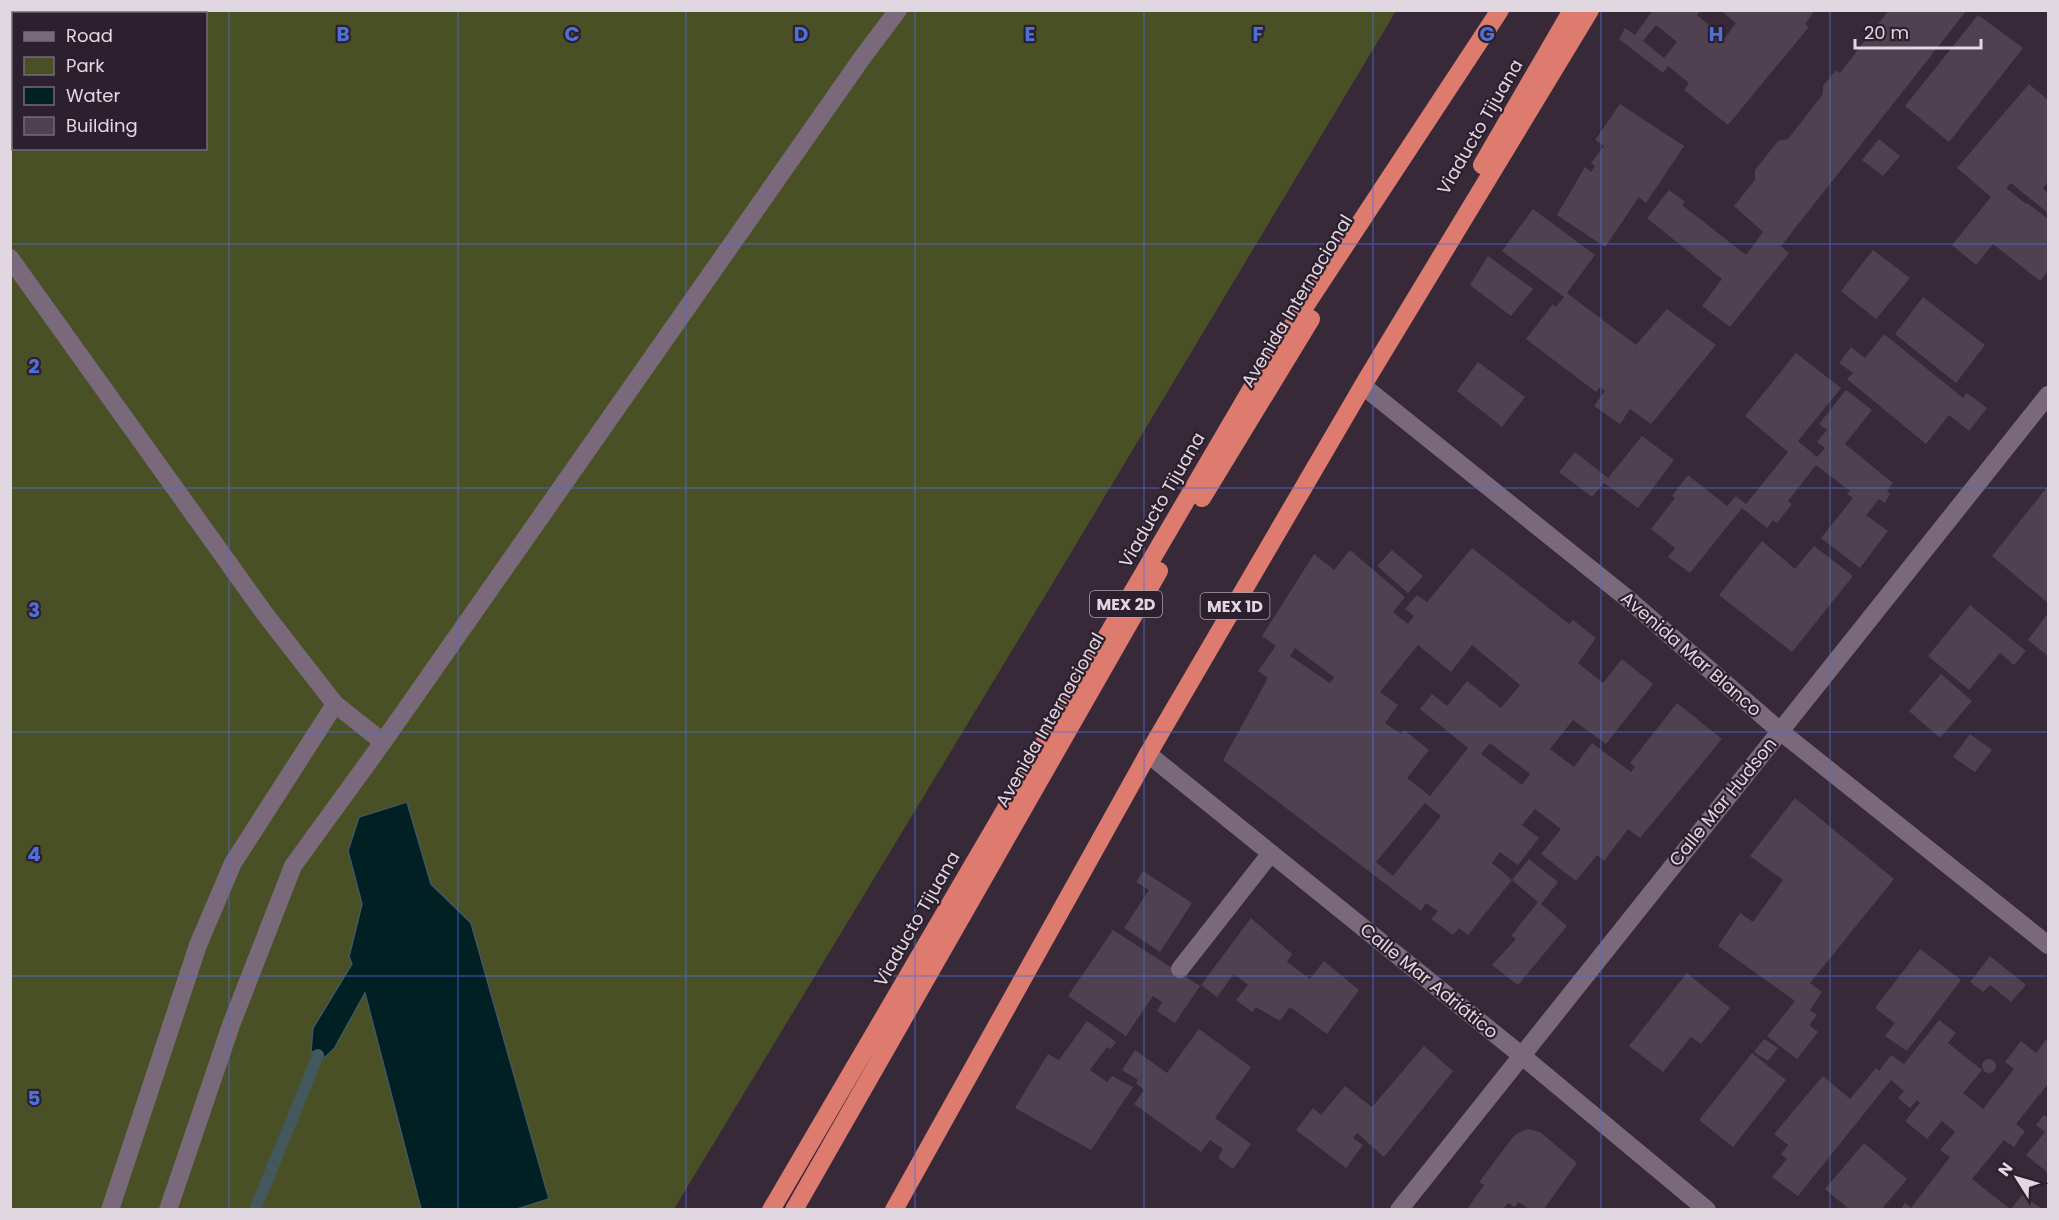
<svg xmlns="http://www.w3.org/2000/svg" width="2059" height="1220" font-family="Poppins,sans-serif">
<style>
.green{fill:#495025}
.water{fill:#002024;stroke:#43575d;stroke-width:1.5}
.lines{fill:none;stroke-linecap:round;stroke-linejoin:round}
.stream{stroke:#43575d;stroke-width:12}
.building{fill:#504150;fill-rule:evenodd}
.minor{stroke:#79697a;stroke-width:18}
.highway{stroke:#dd7b6f;stroke-width:18}
.grid{fill:none;stroke:#4e70da;stroke-width:1.5;stroke-opacity:0.55}
.labels{text-anchor:middle;stroke-width:4.5;stroke-linejoin:round;paint-order:stroke}
.shield{fill:#2d202e;stroke:#aaa0ab;stroke-width:1.5}
.shield-label{font-size:16px;font-weight:bold;fill:#e0d7e1}
.street-label{font-size:18px;fill:#e0d7e1;stroke:#2d202e}
.grid-label{font-size:20px;text-anchor:middle;font-weight:bold;fill:#4e70da;stroke:#2d202e;stroke-width:4.5;stroke-linejoin:round;paint-order:stroke}
</style>
<rect width="100%" height="100%" fill="#372938"/>
<path class="green" d="M108,11H1396L1060,571L674,1209L11,1210V83L13,81L14,148H206V14L104,13Z"/>
<path class="water" d="M407,802L431,884L471,923L549,1199L517,1209H421L365,993L334,1049L324,1058L311,1051L313,1028L352,964L349,957L362,904L348,851L359,817Z"/>
<g class="lines">
<path class="stream" d="M255,1210L318,1055"/>
</g>
<path class="building" d="M1653,10H1701L1697,15L1725,38L1736,23L1720,10H1815L1805,24L1809,27L1728,125L1684,90L1689,83L1668,66L1663,73L1619,39L1625,28L1635,35ZM1656,25L1677,42L1664,58L1643,41Z
M1889,10H1967L1781,246L1789,253L1730,327L1702,306L1722,279L1647,218L1669,190L1685,202L1682,205L1746,255L1763,232L1734,206L1755,180V170L1778,141L1788,139L1823,94V86L1836,70L1840,73Z
M1978,15L2023,48L1949,142L1905,106Z
M2029,84L2048,100V182L2043,188L2048,193V213L2011,183L2006,188L2026,204L2027,203L2048,219V271L2040,281L1993,244L1976,265L1952,245L1991,197L1957,168Z
M1620,104L1684,146L1646,203L1639,197L1605,247L1557,215L1585,167L1591,172L1595,166L1591,163L1604,146L1595,140Z
M1879,139L1900,156L1883,176L1862,160Z
M1533,209L1595,255L1567,293L1584,306L1636,345L1667,309L1716,345L1651,424L1630,409L1620,424L1594,406L1605,391L1600,387L1596,392L1526,339L1553,304L1556,307L1564,297L1502,251Z
M1873,250L1910,278L1876,319L1841,291Z
M1488,256L1533,289L1511,316L1470,285Z
M1923,297L1985,345L1956,383L1895,334Z
M1884,334L1963,398L1967,393L1987,408L1969,431L1949,415L1926,444L1847,379L1853,373L1839,363L1851,347L1865,358Z
M1796,353L1841,388L1798,441L1817,457L1825,448L1817,442L1827,430L1819,424L1846,390L1872,410L1845,444L1893,483L1887,491L1890,494L1885,503L1879,499L1866,515L1888,531L1860,568L1821,538L1853,498L1847,494L1850,491L1816,465L1788,501L1792,504L1777,523L1773,520L1767,528L1742,508L1690,573L1668,557L1675,548L1651,529L1675,498L1672,496L1688,475L1727,506L1736,496L1746,504L1788,452L1745,416Z
M1478,362L1525,397L1502,427L1457,391Z
M1642,436L1674,460L1638,508L1604,483L1592,497L1559,472L1575,452L1608,478Z
M2048,486V603L1992,556Z
M1762,541L1795,569L1814,546L1853,576L1792,652L1719,595Z
M1472,548L1569,624L1573,620L1596,638L1578,663L1603,683L1622,659L1653,684L1606,744L1573,720L1550,749L1574,767L1592,743L1631,772L1635,767L1630,763L1677,703L1722,739L1640,838L1628,829L1604,861L1597,855L1576,881L1541,854L1561,829L1535,809L1522,825L1539,838L1518,865L1500,852L1492,863L1512,880L1468,935L1459,928L1453,935L1431,919L1438,911L1426,903L1421,911L1223,760L1268,678L1258,671L1276,646L1262,636L1314,554L1334,570L1350,550L1405,597L1393,612L1408,624L1414,616L1405,609L1417,595L1427,602ZM1418,645L1451,672L1472,645L1520,685L1501,708L1467,681L1447,706L1432,694L1420,709L1468,748L1430,796L1407,778L1429,750L1404,730L1401,734L1385,723L1398,705L1380,692ZM1295,648L1334,677L1330,683L1290,656ZM1490,743L1530,774L1522,785L1481,754ZM1425,803L1441,816L1393,876L1376,862Z
M1392,550L1423,576L1408,593L1377,566Z
M1970,605L2026,651L2014,665L2000,653L1969,690L1928,656Z
M2048,613V656L2028,640Z
M1941,674L1972,701L1940,738L1909,711Z
M1970,734L1992,750L1975,772L1953,757Z
M1795,798L1894,879L1810,983L1822,992L1810,1010L1817,1015L1809,1025L1818,1032L1797,1059L1767,1036L1795,1001L1718,946L1740,913L1753,922L1783,880L1750,856Z
M1529,859L1558,882L1541,904L1567,926L1518,985L1492,965L1516,939L1511,936L1538,902L1512,880Z
M1143,871L1192,903L1160,952L1124,928L1149,890L1136,882Z
M1251,918L1292,954L1287,962L1310,979L1324,961L1359,990L1327,1034L1290,1007L1280,1021L1256,1007L1252,1012L1236,1000L1248,985L1234,974L1217,997L1201,985Z
M1113,930L1200,986L1175,1023L1157,1011L1162,1002L1153,996L1126,1036L1068,996Z
M1920,949L1961,980L1907,1051L1885,1036L1895,1023L1875,1008Z
M1990,956L2026,985L2011,1002L1990,985L1983,992L1970,982Z
M1687,973L1730,1008L1701,1044L1691,1037L1663,1072L1629,1046Z
M1939,1020L1956,1033L1948,1043L1982,1070L1963,1093L1983,1109L2014,1069L2005,1062L2021,1041L2036,1053L2048,1037V1084L2016,1124L2025,1131L2014,1147L2004,1140L1972,1179L2010,1209H1901L1905,1203L1911,1208L1950,1157L1940,1150L1955,1132L1942,1121L1927,1139L1905,1121L1920,1103L1917,1100L1910,1108L1898,1098L1904,1091L1891,1080L1798,1196L1772,1177L1787,1159L1781,1154L1788,1145L1774,1134L1823,1076L1850,1099L1876,1068L1879,1071L1891,1055L1904,1064Z
M1087,1021L1116,1042L1111,1049L1107,1047L1090,1070L1107,1082L1112,1076L1133,1087L1091,1150L1015,1108L1048,1054L1059,1060Z
M1199,1029L1251,1067L1215,1118L1251,1144L1233,1169L1218,1158L1223,1149L1210,1140L1201,1152L1134,1104L1144,1090L1136,1083L1138,1080L1122,1070L1135,1050L1167,1073Z
M1764,1039L1778,1048L1768,1061L1754,1052Z
M1424,1046L1453,1071L1384,1157L1357,1133L1353,1138L1363,1145L1346,1168L1296,1130L1313,1108L1321,1115L1345,1086L1372,1107Z
M1752,1053L1786,1080L1733,1147L1699,1120Z
M1982 1066a7 7 0 1 1 14 0a7 7 0 1 1-14 0Z
M2044,1115L2048,1118V1173L2026,1155L2045,1132L2036,1125Z
M1528,1129L1540,1132L1577,1163L1544,1209H1529L1518,1202L1515,1207L1508,1203L1503,1209H1467L1484,1185L1479,1182L1513,1137L1518,1133Z
M1864,1143L1907,1179L1882,1209H1849L1825,1189Z
M2022,1195L2042,1209H2011Z"/>
<g class="lines">
<path class="minor" d="M65,14L69,10
M10,54L14,52
M10,258L265,614L335,704L233,863L198,945L110,1210
M1363,386L1628,599L1780,731L2048,945
M335,704L383,742
M1148,754L1521,1055L1707,1210
M1180,969L1271,853
M168,1210L231,1025L293,866L383,742L862,58L898,10
M1399,1210L2048,395"/>
<path class="highway" d="M1482,165L1572,10
M1202,498L1311,319
M771,1210L1256,381L1500,10
M794,1210L1159,571
M894,1210L1148,754L1368,377L1590,10"/>
</g>
<path class="grid" d="M229,10V1210M458,10V1210M686,10V1210M915,10V1210M1144,10V1210M1373,10V1210M1601,10V1210M1830,10V1210M10,244H2048M10,488H2048M10,732H2048M10,976H2048"/>
<g class="labels">
<g class="shield">
<rect x="1090" y="591" width="72" height="26" rx="4.5"/>
<rect x="1200.5" y="593" width="69" height="26" rx="4.5"/>
</g>
<g class="shield-label">
<text x="1126" y="610">MEX 2D</text>
<text x="1235" y="612">MEX 1D</text>
</g>
<g class="street-label">
<text transform="translate(1480 127) rotate(-60)" y="6">Viaducto Tijuana</text>
<text transform="translate(1297 301) rotate(-59)" y="6">Avenida Internacional</text>
<text transform="translate(1162 500) rotate(-60)" y="6">Viaducto Tijuana</text>
<text transform="translate(1691 654) rotate(41)" y="6">Avenida Mar Blanco</text>
<text transform="translate(1050 720) rotate(-60)" y="6">Avenida Internacional</text>
<text transform="translate(1723 802) rotate(-51)" y="6">Calle Mar Hudson</text>
<text transform="translate(917 919) rotate(-60)" y="6">Viaducto Tijuana</text>
<text transform="translate(1429 981) rotate(39)" y="6">Calle Mar Adriático</text>
</g>
</g>
<g class="grid-label">
<text x="343" y="41">B</text>
<text x="572" y="41">C</text>
<text x="801" y="41">D</text>
<text x="1030" y="41">E</text>
<text x="1258" y="41">F</text>
<text x="1487" y="41">G</text>
<text x="1716" y="41">H</text>
<text x="34" y="373">2</text>
<text x="34" y="617">3</text>
<text x="34" y="861">4</text>
<text x="34" y="1105">5</text>
</g>
<rect width="2059" height="1220" fill="none" stroke="#e0d7e1" stroke-width="24"/>
<rect x="12" y="12" width="195" height="138" fill="#2d202e" stroke="#756976" stroke-width="1.5"/>
<rect x="24" y="32" width="30" height="9" fill="#79697a" stroke="#756976" stroke-width="1.5"/>
<text x="66" y="42" font-size="18" fill="#e0d7e1">Road</text>
<rect x="24" y="57" width="30" height="18" fill="#495025" stroke="#756976" stroke-width="1.5"/>
<text x="66" y="72" font-size="18" fill="#e0d7e1">Park</text>
<rect x="24" y="87" width="30" height="18" fill="#002024" stroke="#756976" stroke-width="1.5"/>
<text x="66" y="102" font-size="18" fill="#e0d7e1">Water</text>
<rect x="24" y="117" width="30" height="18" fill="#504150" stroke="#756976" stroke-width="1.5"/>
<text x="66" y="132" font-size="18" fill="#e0d7e1">Building</text>
<g transform="translate(2017 1178) rotate(307)" stroke="#2d202e" stroke-width="4.5" paint-order="stroke">
<path d="M0-4.5L10 22L0 15L-10 22Z" fill="#e0d7e1"/>
<text y="-9" font-size="16" font-weight="bold" text-anchor="middle" fill="#e0d7e1">N</text>
</g>
<path d="M1855 39v9h126v-9" fill="none" stroke="#e0d7e1" stroke-width="3"/>
<text x="1864" y="39" font-size="18" fill="#e0d7e1" stroke="#2d202e" stroke-width="4.5" paint-order="stroke">20 m</text>
</svg>
